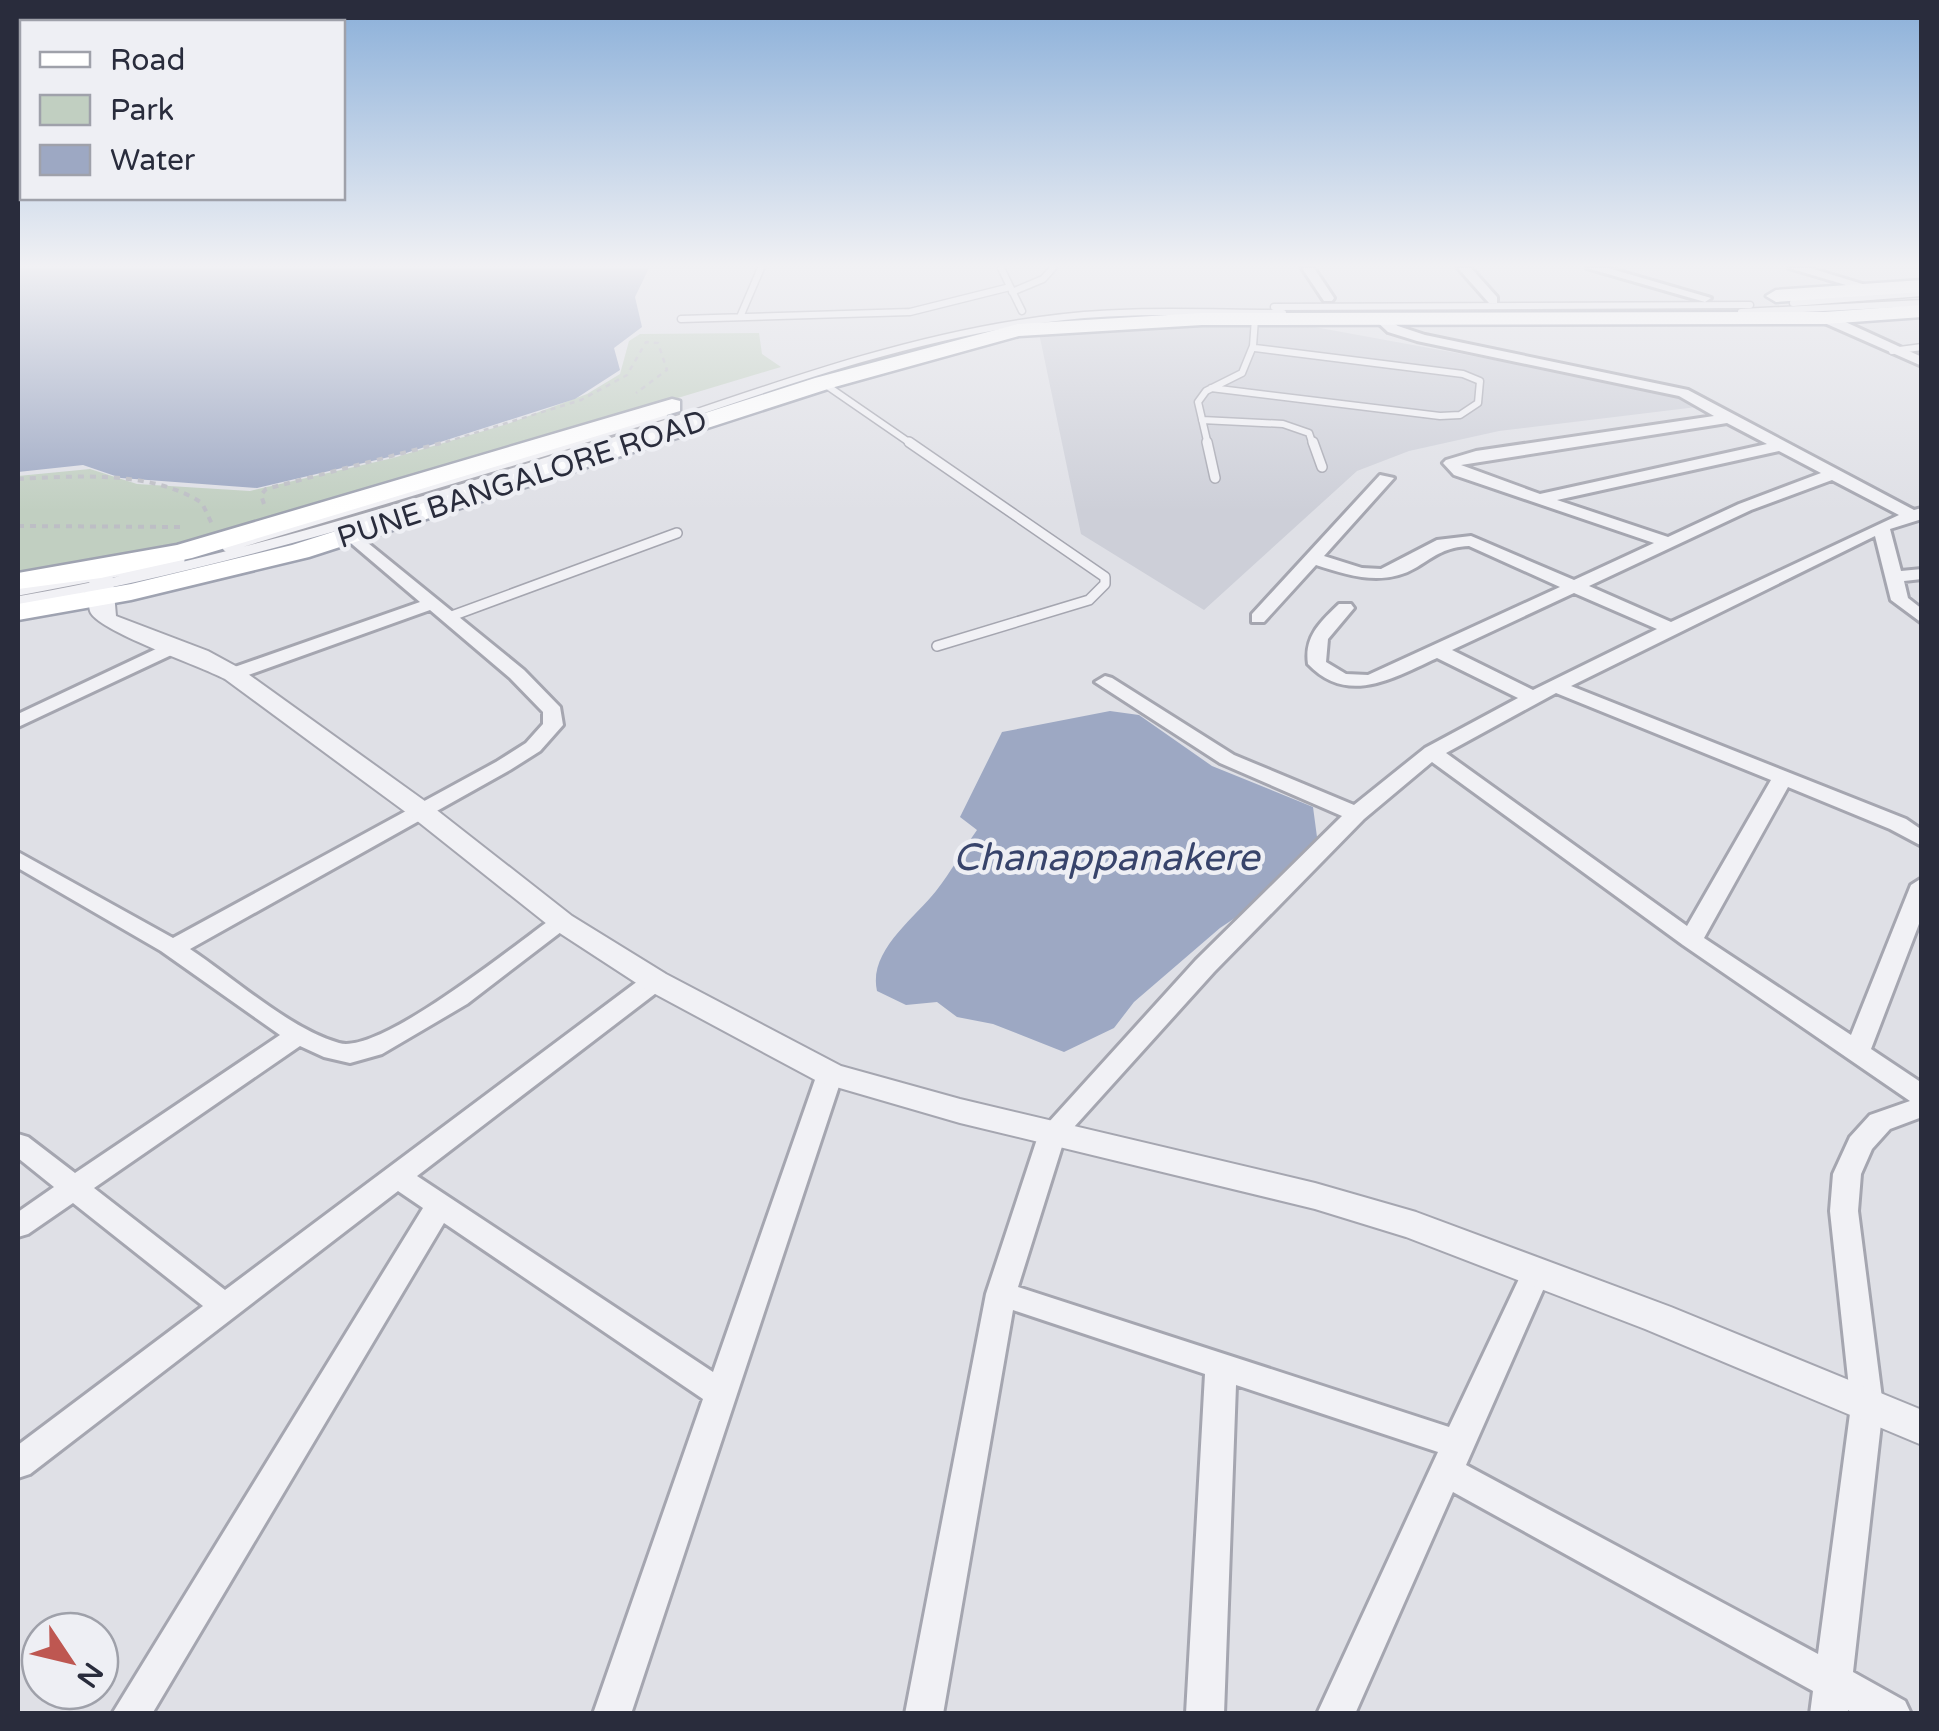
<svg xmlns="http://www.w3.org/2000/svg" width="1939" height="1731" font-family="'Varela Round',sans-serif">
<style>
.built{fill:#cdcfd8}
.green{fill:#c1cfc1}
.water{fill:#9da8c3}
.lines{fill:none;stroke-linecap:round;stroke-linejoin:round}
.service-far1-casing{stroke:#a5a6b0;stroke-width:9}
.service-casing{stroke:#a5a6b0;stroke-width:12}
.minor-casing{stroke:#a5a6b0;stroke-width:6}
.tertiary-casing{stroke:#a5a6b0;stroke-width:4}
.primary-casing{stroke:#9fa3b1;stroke-width:5}
.path-far1{stroke:#bdbec5;stroke-width:2.5;stroke-dasharray:5 5;stroke-linecap:butt}
.path{stroke:#bdbec5;stroke-width:4;stroke-dasharray:6 6;stroke-linecap:butt}
.service-far1{stroke:#f1f1f5;stroke-width:6}
.service{stroke:#f1f1f5;stroke-width:9}
.minor{fill:#f1f1f5;fill-rule:evenodd}
.tertiary{fill:#f1f1f5;fill-rule:evenodd}
.primary{fill:#fff;fill-rule:evenodd}
.labels{text-anchor:middle;stroke-width:9;stroke-linejoin:round;paint-order:stroke}
.far-street-label{font-size:30px;fill:#292c3c;stroke:#eeeff4}
.water-label{font-size:38px;font-style:italic;fill:#38446b;stroke:#eeeff4}
</style>
<rect width="100%" height="100%" fill="#dfe0e6"/>
<path class="built" d="M1127,324L1309,326L1701,398L1705,406L1499,431L1409,451L1357,471L1204,610L1081,534L1039,333Z"/>
<path class="green" d="M759,333L762,354L781,367C628,413 475,459 321,505C247,528 90,581 18,570V476L90,469L137,484L250,491L393,458L507,424L587,394L620,374L629,341L640,334Z"/>
<path class="water" d="M18,268H649L635,297L642,327L614,348L620,370L575,399L406,453L257,488L121,478L83,465L18,472Z
M1110,711L1139,715L1212,766L1313,807L1317,837L1256,904L1220,928L1134,1002L1114,1028L1064,1052L993,1024L957,1017L937,1002L906,1005L877,991C868,951 914,919 936,891C951,872 963,850 977,830L960,817L1002,732Z"/>
<g class="lines">
<g class="service-far1-casing">
<path id="service-far1" d="M1001,268L1022,311
M1012,292L1043,279L1053,268
M1793,303L1922,293
M1274,307L1750,305
M1741,312L1922,303
M740,317L761,268
M681,319L910,312L1010,287
M1892,351L1922,347
M823,383L913,445
M1211,388L1440,416L1460,415L1478,403L1480,381L1463,374L1255,348
M1202,420L1283,424L1309,433L1313,445
M568,445L664,416
M600,445C743,398 890,340 1040,320C1120,308 1202,313 1283,313
M1208,445L1198,402L1206,391L1242,373L1253,346L1255,319"/>
</g>
<g class="service-casing">
<path id="service" d="M909,442L1105,577V584L1089,600L937,646
M1207,442L1215,478
M1313,442L1322,467
M227,547L576,442
M18,591L180,560
M18,601C220,565 413,506 608,442
M449,617L677,533"/>
</g>
<g class="minor-casing">
<path id="minor" d="M1302,268H1314L1334,298L1332,301H1324Z
M1458,268H1471L1497,297V303H1489Z
M1587,268H1608L1711,298L1705,302Z
M1789,268H1810L1882,290L1876,294Z
M1380,315L1398,326L1425,335L1688,390L1914,510L1922,508V519L1890,529L1901,571L1922,569V579L1904,581L1908,598L1922,609V623L1891,600L1875,536L1571,686L1906,819L1922,830V846L1890,829L1788,787L1704,938L1851,1035L1911,885L1922,878V916L1871,1049L1922,1083V1117L1890,1129L1872,1149L1861,1174L1858,1211L1883,1406L1853,1672L1905,1701L1911,1714H1854L1848,1710V1714H1810L1813,1691L1453,1492L1355,1714H1317L1438,1452L1236,1385L1224,1714H1186L1205,1374L1013,1310L943,1714H905L986,1294L1039,1133L1196,960L1342,816L1220,763L1095,682L1105,676L1112,678L1234,755L1354,805L1425,748L1518,698L1437,658C1393,678 1348,706 1308,664C1304,637 1320,622 1339,604H1351L1354,608L1328,639L1326,662L1346,674L1368,675L1560,587L1469,546C1446,547 1436,555 1417,567C1384,587 1350,576 1316,565L1264,622H1252V614L1380,475L1394,478L1324,556L1362,568L1381,569L1437,540L1471,536L1574,580L1654,543L1454,475L1443,463L1446,460L1476,451L1714,416L1679,396L1417,341L1388,332L1374,319ZM1727,423L1767,444L1540,494L1461,465ZM1779,451L1821,473L1739,504L1668,537L1557,500ZM1832,480L1899,515L1671,622L1589,586L1751,510ZM1574,593L1657,629L1533,690L1452,650ZM1556,693L1771,780L1687,926L1446,753ZM1432,762L1683,945L1910,1101L1870,1115L1850,1137L1833,1174L1830,1211L1851,1406L1818,1654L1466,1465L1551,1272L1546,1264L1536,1260L1526,1264L1449,1427L1018,1287L1065,1137L1214,972L1364,819Z
M1820,315H1830L1922,357V366L1820,321Z
M352,530L524,670L560,707L563,725L540,751L510,770L190,949C234,978 288,1028 339,1043C380,1055 516,944 554,917H570L574,922L467,1004L382,1054L350,1063L324,1057L300,1046L94,1188L225,1290L646,975H664L667,981L664,987L417,1176L713,1372L817,1074L821,1068H839L843,1074L631,1714H593L703,1399L444,1223L152,1714H112L423,1208L398,1191L30,1474L18,1478V1445L203,1306L73,1203L28,1234L18,1237V1212L54,1187L18,1158V1134L28,1137L75,1173L280,1035L161,951L18,868V852L173,938L496,762L526,743L543,724V712L510,678L430,610L240,678H226V670L420,602L346,539L344,535Z
M175,640L184,646L182,650L18,727V714Z"/>
</g>
<g class="tertiary-casing">
<path id="tertiary" d="M101,564L112,570L116,616L208,651L241,669L429,804L572,916L666,974L841,1066L960,1099L1315,1183L1416,1212L1671,1307L1922,1410V1445L1645,1329L1406,1237L1315,1209L960,1123L819,1082L644,988L552,928L411,816L225,679C201,666 95,630 90,611C87,599 90,582 90,570Z"/>
</g>
<g class="primary-casing">
<path id="primary" d="M1922,280V292L1776,302L1766,296L1776,290Z
M1922,305V317L1825,324L1202,325L1019,336L831,388L309,557L131,600L18,620V604L131,584L292,545L815,378L1018,324L1202,313L1825,312Z
M672,399L680,401V411L192,558L101,578L18,589V573L177,545Z"/>
</g>
<path class="path-far1" d="M436,445L581,400L627,375L646,342L658,343L667,370L636,393"/>
<path class="path" d="M18,479C75,476 152,470 202,503L212,524
M264,504L261,495L266,489L445,442
M18,526L182,527"/>
<use href="#service-far1" class="service-far1"/>
<use href="#service" class="service"/>
<use href="#minor" class="minor"/>
<use href="#tertiary" class="tertiary"/>
<use href="#primary" class="primary"/>
</g>
<linearGradient id="sky" x2="0" y2="1"><stop stop-color="#8aafd9"/><stop offset="0.52" stop-color="#f1f1f4"/><stop offset="1" stop-color="#f1f1f4" stop-opacity="0"/></linearGradient>
<rect width="1939" height="511" fill="url(#sky)"/>
<g class="labels">
<g class="far-street-label">
<text transform="translate(522 479) rotate(-18)" y="10">PUNE BANGALORE ROAD</text>
</g>
<g class="water-label">
<text x="1106" y="870">Chanappanakere</text>
</g>
</g>
<rect width="1939" height="1731" fill="none" stroke="#292c3c" stroke-width="40"/>
<rect x="20" y="20" width="325" height="180" fill="#eeeff4" stroke="#9fa1aa" stroke-width="2.5"/>
<rect x="40" y="52" width="50" height="15" fill="#ffffff" stroke="#9fa1aa" stroke-width="2.5"/>
<text x="110" y="70" font-size="30" fill="#292c3c">Road</text>
<rect x="40" y="95" width="50" height="30" fill="#c1cfc1" stroke="#9fa1aa" stroke-width="2.5"/>
<text x="110" y="120" font-size="30" fill="#292c3c">Park</text>
<rect x="40" y="145" width="50" height="30" fill="#9da8c3" stroke="#9fa1aa" stroke-width="2.5"/>
<text x="110" y="170" font-size="30" fill="#292c3c">Water</text>
<g transform="translate(70 1661) rotate(125)"><circle r="48" fill="#eeeff4" stroke="#9fa1aa" stroke-width="2.5"/>
<path d="M0-8L18 38L0 25L-18 38Z" fill="#be5751"/>
<text y="-15" font-size="28" font-weight="bold" text-anchor="middle" fill="#292c3c">N</text>
</g>
</svg>
